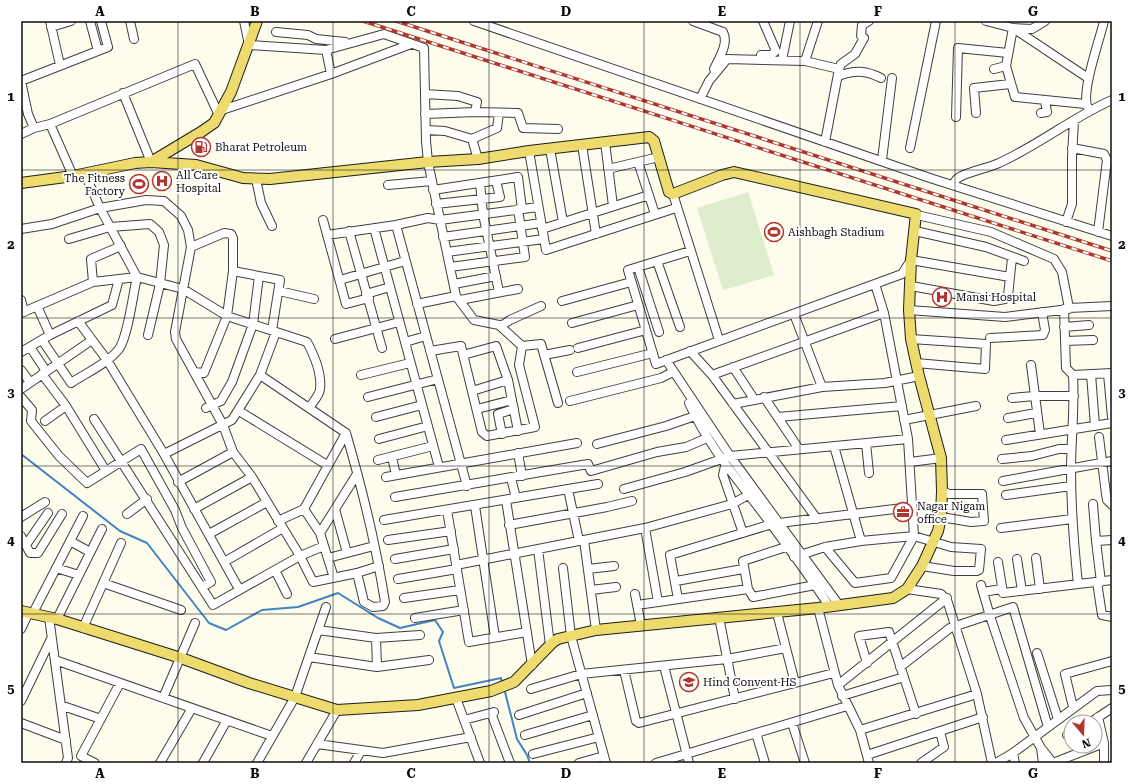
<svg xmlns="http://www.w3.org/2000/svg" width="1133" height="784" font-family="'Roboto Serif',serif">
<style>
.pitch{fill:#deedcb}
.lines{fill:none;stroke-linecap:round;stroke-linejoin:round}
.stream{stroke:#4383c1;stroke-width:2}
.minor-casing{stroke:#3f3f3f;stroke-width:10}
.major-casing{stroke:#1d1d1d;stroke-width:12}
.minor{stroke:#fff;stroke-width:8}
.major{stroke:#eddb6e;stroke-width:10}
.rail-casing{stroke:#b03730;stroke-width:3.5}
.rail{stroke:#fff;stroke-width:2;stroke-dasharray:6;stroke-linecap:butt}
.grid{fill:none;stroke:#0c0c0c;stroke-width:1;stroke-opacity:0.55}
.labels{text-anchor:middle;stroke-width:4;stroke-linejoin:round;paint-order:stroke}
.poi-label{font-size:11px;fill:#0c0c0c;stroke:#fff;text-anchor:start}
.neatline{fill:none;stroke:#0c0c0c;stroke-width:1.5}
.grid-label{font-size:13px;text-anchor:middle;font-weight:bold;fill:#0c0c0c}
</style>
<rect width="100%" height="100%" fill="#fdfced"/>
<path class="pitch" d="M748,192L774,275L723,290L697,208Z"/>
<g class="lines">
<path class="stream" d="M21,454L120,531L147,543L209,623L226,630L262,610L298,607L338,593L378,618L400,628L435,620L443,632L439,641L454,688L501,678L502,682
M505,692L517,739L527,755L530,763"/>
<g class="minor-casing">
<path id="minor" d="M50,21L60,65
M90,21L98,51
M130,21L134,39
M244,21L249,45L326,50L384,34L424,48L426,141L428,162L456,296L417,304
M474,21L933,179L1112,236
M693,21L723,32C729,44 719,58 714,69
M986,21L1013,28L1088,78
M1045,21L1032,29L1013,28L1006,66L1015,97L1085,104
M51,27L71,21
M276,32L308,35L316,39L345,42
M326,50L331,74
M761,55H771L776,51L763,21
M782,60L790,21
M805,61L818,21
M994,69L1006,66
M838,76C854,70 865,70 881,78
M21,81L108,47L101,21
M21,81L28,114L34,128
M123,93L151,162
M425,94L458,96L477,102L475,112
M700,99L709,81L727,59L805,61L839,69
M1088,108C1080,94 1100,39 1104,21
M222,110L331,74L411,44
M976,113L974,88L1010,84
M1041,113L1047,112L1045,101
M425,114L475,112L518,113L523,128L558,129
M956,117L958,48L1008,53
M426,130L445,131L472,139L497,128L499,113
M21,134L34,128L50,124
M472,139L478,159
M605,142L613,206
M825,142L839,69L841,64L855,54L864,38L861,36L862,25L869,21
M582,145L596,234
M910,148L936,21
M1072,148L1104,154L1107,160L1098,232
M550,149L563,222
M529,151L546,250L676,208
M882,160L892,78
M638,162L655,214
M608,169L659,157
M73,176L50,124L195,64L219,115
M256,179L261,203L272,226
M480,183L483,214L499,292
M388,185L432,181
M953,185C954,183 956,179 958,178C966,172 989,168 999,163C1039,145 1073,117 1112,100
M433,190L518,177L522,209
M673,194L719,340
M436,204L500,197L496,181
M917,215L991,232L1054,259L1062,272L1069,308L1112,306
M323,220L346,304L369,298
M1066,222L1072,204V157L1074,121
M396,225L467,486
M374,228L439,467
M21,229L52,224L100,208L146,200L164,201L181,216L188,230L191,247L175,332L176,339L194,372L204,373L227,316L233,271V238L231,234L224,233L191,247
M542,229L649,195
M349,231L382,348
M915,231L986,247L1024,261
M327,235L396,225L428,218L440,220L538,207
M443,237L541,223
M69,239L110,227L150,224L159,232L164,245L160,284L148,335
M690,251L628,270L656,364L902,274L911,260L1010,277
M447,252L544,239
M657,261L680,327
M450,267L525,257L518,209
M638,267L659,332
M233,271L280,280L272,330
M340,280L405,261
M93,282L91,259L121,246
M454,284L496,276
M911,286L994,301L1005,299L1008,296L1012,258
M279,291L314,299
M366,294L390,287
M456,296L474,320L499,325L522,346L541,344L558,403
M21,300L24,312
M460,300L518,289
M562,301L631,282
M37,306L50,335
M1064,309L1066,368L1073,375C1075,407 1071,439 1071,470C1071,508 1074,546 1078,584
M909,310L1005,317L1069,309
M21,313L93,282L137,277L183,289L227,316L307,342C314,355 322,373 320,389C320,395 312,403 309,408
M794,314L822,387
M78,321L107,360L164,454L239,589
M572,323L638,305
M501,326L510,320L541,306
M1064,327L1089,325
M990,338L1043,335L1045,330L1042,312
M335,339L399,322
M911,339L986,344L985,369L916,363
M42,340L71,383C86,373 107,364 119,349C128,336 133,294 137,277L100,208L85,174
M1065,341L1093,340
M405,342L426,336
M30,347L46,371
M578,348L646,330
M430,351L461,346L482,432L487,436L535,427L519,365L522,346
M690,351L712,375L817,519
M21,352L50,335L112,305L119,279
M463,355L496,346L508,380L518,431
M544,355L570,350
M666,360L730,456L839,605
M1031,365L1040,434
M733,367L754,399
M21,370L30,382
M194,372L223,425L233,452L252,477L300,556L313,582L357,573L379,566
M577,372L653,353
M42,374L66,406L106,471
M1091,374L1095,426
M1108,374L1112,417
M260,375L346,433C362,488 376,545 385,602L383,606L373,607L364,602L357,573
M361,375L410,363
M712,375L884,313
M1073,375L1112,373
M21,389L92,340
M472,391L508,380
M21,397L32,410L31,421L59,456L87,483L141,449L175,510L182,528L211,582L202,587
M368,397L438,379
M764,397L799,449
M1012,398L1034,396H1074
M570,401L661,378L673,372
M689,403C711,451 741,483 771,524C791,551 811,578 829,606
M733,404L822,387L885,383L919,376
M206,408L221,401L232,382L253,324L259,276
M477,409L512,400
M239,411L327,465
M376,417L422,405
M778,417L902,406
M1008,418L1036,413
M94,419L213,605L300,556L324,546
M904,420L976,406
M45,421L66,406
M502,434L498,414L514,409
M1099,437L1106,494L1107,500L1112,505
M379,439L428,426
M1006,440L1112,423
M866,443L869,473
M597,444L666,426L695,416
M834,446L861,541
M518,453L522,476
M164,454L232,420L260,375L276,332
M392,457L396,475
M1002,459L1032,456L1059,449H1071
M378,460L433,446
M910,462L941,458
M725,466L723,475L743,533
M386,477L577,443
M511,478L516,498
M1003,481L1112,461
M178,482L233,452
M568,489L579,541
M624,489L685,472L730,456L908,439
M1006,495L1071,486
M395,497L588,464L591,471L657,452L686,447L707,438
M506,500L532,665
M1093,504L1096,541
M475,506L495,637
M194,509L252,477
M335,509L347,553
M447,510L469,642L527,632
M127,514L147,499
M21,517L45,502
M941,517L971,522L984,521L982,494H949L942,491
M384,520L598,484
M278,521L304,509
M779,523L911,507
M509,525L607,507L632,501
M645,528L658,602L748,589L753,597L815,585
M1001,528L1072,519
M320,533L357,474
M209,534L267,502
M21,536L30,553H38L62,514
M388,540L451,531
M584,540L596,630
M70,541L90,552
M26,545L48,513
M825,547L855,583L891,578L914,536L908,439L884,313L875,284
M538,549L550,645
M794,557L825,547L861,541L914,536L951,547L981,549L979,570L977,571H954L922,566
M328,558L374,546
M1036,558L1040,589
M395,559L454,549
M1017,559L1022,591
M224,562L283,528
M998,562L1003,593L1112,580
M456,565L645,528L732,504L748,495
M56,568L79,575
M563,568L571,636L606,763
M588,569L614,566
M275,570L287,594
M334,578L320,533L304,509L346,433
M398,579L457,569
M676,581L743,569
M1097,582L1102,615L1112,617
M1101,582L1096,541L1112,540
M103,583L181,610
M981,585L990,616L1024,718L1041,748L1053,763
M748,589L743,561L786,547
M907,589L941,594L947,600L977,694L992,763
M591,590L616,587
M983,592L1001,589
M635,594L641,625
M404,598L460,590
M678,599L670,555L772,524
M637,605L658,602
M818,608L838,685L860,730L869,763
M33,613L83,516
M777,613L795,683
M49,617L68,758L66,763
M719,617L735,699
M415,618L464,610
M57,619L102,529
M83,628L121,543
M21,629L29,612
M318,630L376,638L420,635
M376,638L377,667
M1037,653L1058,719
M309,657L377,667L429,660
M55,660L272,736
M867,663L859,636L889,632L916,714
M664,666L689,763
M900,667L950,628L1013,607L1048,727
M624,670L636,721L639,723L834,673
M838,685L947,598
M531,689L581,674L727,659L786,648
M842,696L904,677
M163,698L195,623
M456,698L480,763
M21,701L51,639
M66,707L101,719
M1073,707L1065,674L1112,661
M491,713L510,763
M519,715L587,693
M1098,717L1104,743V763
M464,720L494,712
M1091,722L1112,708
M21,723L66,740
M792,723L805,763
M860,730L977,694
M756,733L765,763
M525,735L593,715
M1067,735L1071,734
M317,744L383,753L471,737
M1041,748L1043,763
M1013,753L1015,763
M533,754L599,737
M867,755L983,717
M95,763L81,756L120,683
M160,763L192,708
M203,763L227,720
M257,763L295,697L326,607
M306,763L337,710
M354,763L361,751
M579,763L604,756
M656,763L847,706
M921,763L944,747L940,732
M996,763L1013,753L1097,691L1112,690
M1053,763L1104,743"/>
</g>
<g class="major-casing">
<path id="major" d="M21,183L73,176L135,163L151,162L201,132L214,123L231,92L257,21
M21,611L57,619L181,658L249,683L337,710L418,705L491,691L514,682L553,642L558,639L596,630L818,608L893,598L907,589L922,566L938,531L941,517L942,491L941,458L919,376L911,339L909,310L911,260L916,214L734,172L722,175L673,194L669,192L654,141L649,137L529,151L478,159L428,162L270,179L243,178L196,165L151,162"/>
</g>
<use href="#minor" class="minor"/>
<use href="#major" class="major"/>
<g class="rail-casing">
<path id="rail" d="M363,21L1112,261
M396,21L1112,251"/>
</g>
<use href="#rail" class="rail"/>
</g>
<path class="grid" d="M178,21V763M333,21V763M489,21V763M644,21V763M800,21V763M955,21V763M21,170H1112M21,318H1112M21,466H1112M21,614H1112"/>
<defs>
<g id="fuel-ring" transform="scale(1)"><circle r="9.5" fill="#fff" stroke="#b03730" stroke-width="1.5"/><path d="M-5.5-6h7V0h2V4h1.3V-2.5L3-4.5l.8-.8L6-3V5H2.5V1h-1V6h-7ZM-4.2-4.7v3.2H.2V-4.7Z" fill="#b03730"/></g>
<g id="hospital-ring" transform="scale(1)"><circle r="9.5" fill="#fff" stroke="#b03730" stroke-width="1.5"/><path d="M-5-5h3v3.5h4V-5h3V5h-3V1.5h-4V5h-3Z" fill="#b03730"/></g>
<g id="stadium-ring" transform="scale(1)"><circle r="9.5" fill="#fff" stroke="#b03730" stroke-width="1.5"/><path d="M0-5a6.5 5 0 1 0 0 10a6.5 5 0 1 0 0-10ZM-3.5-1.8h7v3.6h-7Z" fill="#b03730"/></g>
<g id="office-ring" transform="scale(1)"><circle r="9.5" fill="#fff" stroke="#b03730" stroke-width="1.5"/><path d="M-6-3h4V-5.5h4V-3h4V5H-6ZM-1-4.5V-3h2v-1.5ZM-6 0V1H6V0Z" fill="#b03730"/></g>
<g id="school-ring" transform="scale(1)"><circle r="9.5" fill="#fff" stroke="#b03730" stroke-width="1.5"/><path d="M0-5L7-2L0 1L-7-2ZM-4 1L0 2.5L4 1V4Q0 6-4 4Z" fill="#b03730"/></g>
</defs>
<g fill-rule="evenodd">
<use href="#fuel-ring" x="201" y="147"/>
<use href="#hospital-ring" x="162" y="181"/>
<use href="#stadium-ring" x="139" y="184"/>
<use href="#stadium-ring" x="774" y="232"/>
<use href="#hospital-ring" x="942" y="297"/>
<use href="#office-ring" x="903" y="512"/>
<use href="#school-ring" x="689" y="682"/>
</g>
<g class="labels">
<g class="poi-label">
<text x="215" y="151">Bharat Petroleum</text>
<text x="176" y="179">All Care<tspan x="176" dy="13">Hospital</tspan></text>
<text x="125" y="182" text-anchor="end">The Fitness<tspan x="125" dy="13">Factory</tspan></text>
<text x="788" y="236">Aishbagh Stadium</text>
<text x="956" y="301">Mansi Hospital</text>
<text x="917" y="510">Nagar Nigam<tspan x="917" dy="13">office</tspan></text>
<text x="703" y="686">Hind Convent HS</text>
</g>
</g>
<rect width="1133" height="784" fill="none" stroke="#ffffff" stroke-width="44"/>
<g transform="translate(1083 734) rotate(161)"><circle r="19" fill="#ffffff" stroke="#9e9e9e"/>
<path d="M0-3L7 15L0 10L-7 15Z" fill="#b03730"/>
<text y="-6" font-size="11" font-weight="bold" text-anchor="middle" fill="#0c0c0c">N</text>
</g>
<rect x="22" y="22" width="1089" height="740" class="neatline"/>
<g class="grid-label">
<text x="100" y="16">A</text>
<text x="255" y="16">B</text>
<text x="411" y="16">C</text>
<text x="566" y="16">D</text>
<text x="722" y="16">E</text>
<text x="878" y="16">F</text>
<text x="1033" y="16">G</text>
<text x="11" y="101">1</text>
<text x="1122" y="101">1</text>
<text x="11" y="249">2</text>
<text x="1122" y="249">2</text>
<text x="11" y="397">3</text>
<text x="1122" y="397">3</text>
<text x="11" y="545">4</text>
<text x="1122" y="545">4</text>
<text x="11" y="693">5</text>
<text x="1122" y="693">5</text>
<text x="100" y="778">A</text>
<text x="255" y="778">B</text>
<text x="411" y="778">C</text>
<text x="566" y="778">D</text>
<text x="722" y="778">E</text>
<text x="878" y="778">F</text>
<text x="1033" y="778">G</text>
</g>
</svg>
